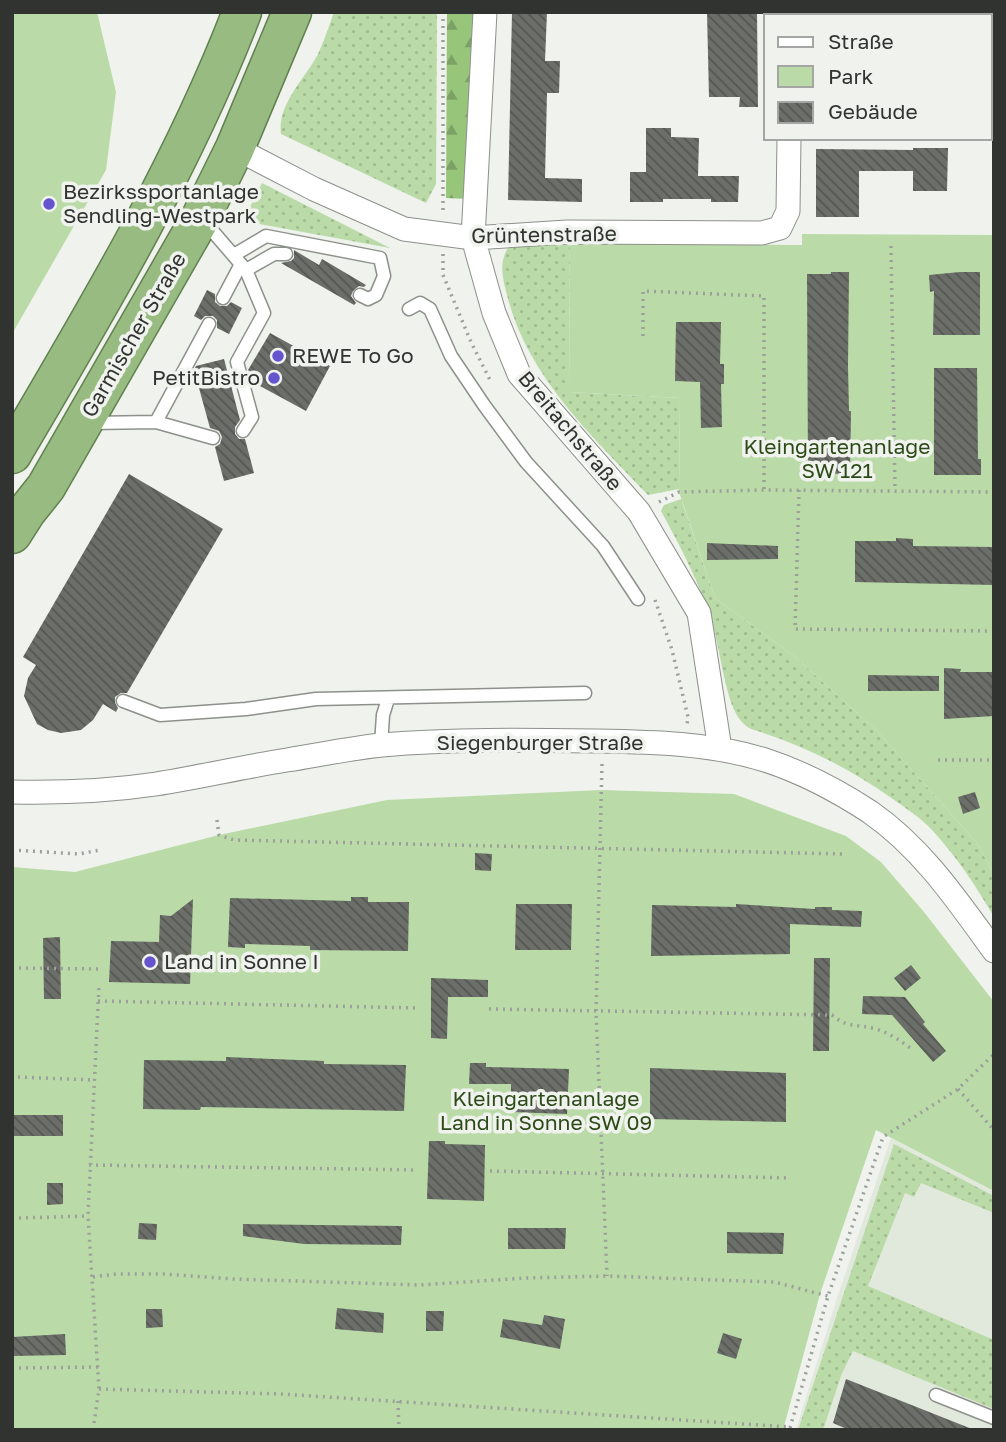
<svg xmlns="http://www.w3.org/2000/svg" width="1006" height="1442" font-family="'Golos Text',sans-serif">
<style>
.built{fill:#e1e8dc}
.grass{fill:url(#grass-dots)}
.forest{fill:url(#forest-firs)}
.green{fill:#badba7}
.building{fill:url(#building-back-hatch)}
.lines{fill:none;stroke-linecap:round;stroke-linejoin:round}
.service-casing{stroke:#8d908b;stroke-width:15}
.minor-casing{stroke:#8d908b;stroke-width:25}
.trunk-casing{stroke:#628050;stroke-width:41}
.path{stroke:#9c9f9b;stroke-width:3.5;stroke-dasharray:2 5;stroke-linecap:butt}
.service{stroke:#fff;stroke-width:12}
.minor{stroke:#fff;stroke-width:23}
.trunk{stroke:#97bb80;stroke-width:38}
.poi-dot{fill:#6454cd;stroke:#eff2ed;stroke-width:2.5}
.labels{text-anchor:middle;stroke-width:7;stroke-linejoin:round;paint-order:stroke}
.poi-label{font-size:21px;fill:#313331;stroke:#eff2ed;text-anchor:start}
.street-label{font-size:21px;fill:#313331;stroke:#eff2ed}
.park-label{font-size:21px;fill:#2d4b18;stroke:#eff2ed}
</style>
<defs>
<pattern id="grass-dots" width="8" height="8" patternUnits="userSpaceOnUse" patternTransform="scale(1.75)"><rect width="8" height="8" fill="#badba7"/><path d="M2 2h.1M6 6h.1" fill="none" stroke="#a0bc90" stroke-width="1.8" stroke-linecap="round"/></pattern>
<pattern id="forest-firs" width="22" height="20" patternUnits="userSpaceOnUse" patternTransform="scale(1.75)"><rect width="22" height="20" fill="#97c67b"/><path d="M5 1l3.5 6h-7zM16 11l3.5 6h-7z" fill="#7ca165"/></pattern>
<pattern id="building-back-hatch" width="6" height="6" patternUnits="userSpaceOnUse" patternTransform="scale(1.75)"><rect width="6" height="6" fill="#6b6e69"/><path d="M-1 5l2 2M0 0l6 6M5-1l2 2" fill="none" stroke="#545652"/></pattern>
</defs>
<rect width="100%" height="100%" fill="#eff2ed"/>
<path class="built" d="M891,1138L994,1191V1430H796L837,1298Z"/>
<path class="grass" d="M334,12H437L436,184L426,203L281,134C277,104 305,79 318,54C324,41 329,26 334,12Z
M262,183L390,248L243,221Z
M570,243L569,392L680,398L679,489L648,495C592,436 527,376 507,295C502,276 498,260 511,244Z
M681,499L715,598L794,656L876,730L977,843L994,874V917C976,886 957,857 932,830C920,817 904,807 890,797C847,767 801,744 751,729C732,719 728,692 723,672C719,653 716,633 709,614C697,578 679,544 661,511L664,505Z
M894,1144L994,1196V1213L921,1183L914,1197L905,1193L868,1286L994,1340V1409L853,1351L842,1373L823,1430H798Z"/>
<path class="forest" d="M447,12H475L470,199L446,198Z"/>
<path class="green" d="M12,12H97L116,92L106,170L12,334Z
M802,234L994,235V874L977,843L876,730L794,656L715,598L679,492L680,398L569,392L570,243L802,245Z
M601,790L734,794L846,836L881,862L924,912L994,1002V1191L876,1130L820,1294L783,1430H12V867L75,872L219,835L387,800Z"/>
<path class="building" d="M512,12H547L545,61H560L559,93H547L545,178L582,179V202L508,200Z
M707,12H757L758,107H739L740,97H709Z
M646,128H671V137L699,138L698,176H739L738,202H711V199H663V202H630V172H646Z
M913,148H948L947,191H913V171H859V217H816V149L913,150Z
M294,250L319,265L322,259L366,285L364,287L359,286L353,291L351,296L356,303L354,305L281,263L291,261L294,258Z
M831,272H849L848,366L849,411H851L850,474L808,473L807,274H831Z
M960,272H980V335H933L934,291L930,292L929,275Z
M207,290L215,294V302L220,306H227L231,302L242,308L229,334L217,328V320L213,316H205L201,320L194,316Z
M676,322H721L720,364H724V384H721L722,427L701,428L700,382L675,381Z
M270,333L330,366L306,411L251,381L248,370Z
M224,359L240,420L235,427V434L239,439H245L254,473L224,481L215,447L220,444L222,437L219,431L210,428L194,370L196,366Z
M934,368H977L978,459H981V475H934Z
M129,474L223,529L127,693H121L115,697V703L118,708L116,712L103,704L93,720L81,730L61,733L48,730L37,724L24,696L28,678L36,665L23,657Z
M896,538L913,539V546L994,547V585L855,582V541H896Z
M707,543L778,546V559L707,560Z
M944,668L961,669L960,672H994V716L944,719Z
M868,675L939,676V691H868Z
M975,792L980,808L963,814L958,797Z
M475,853L492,854L491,871L475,870Z
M351,897H368V902H409L408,951L310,950V946L245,944V948L228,947L230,898L351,901Z
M193,899L190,984L109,982L111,941L159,942L160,915L171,916Z
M516,904H572L571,950H515Z
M736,904L815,909V907H832V910L862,911L861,927L790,924V954L651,956L652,905L736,907Z
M60,937L61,999H44L43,938Z
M814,958H830L829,1051H813Z
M911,965L921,978L905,991L894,978Z
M431,978L488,980V997H448L447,1039L431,1038Z
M863,996L905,997L925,1022L923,1024L946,1051L933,1062L892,1015L862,1014Z
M226,1057L324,1061V1064L406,1065L404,1111L201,1107L200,1110L143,1109L144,1060L226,1061Z
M470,1063H486V1067L569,1069L567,1114L511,1112V1084H469Z
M650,1068L786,1073V1122L650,1119Z
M12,1115H63V1136H12Z
M429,1141H445V1144L485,1145L484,1201L427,1199Z
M47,1183H63V1204L47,1205Z
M139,1223L157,1224L156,1240L138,1239Z
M243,1224L402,1226L401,1245L304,1244L243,1236Z
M508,1228H566L565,1249H508Z
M727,1232L784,1233L783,1254L727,1253Z
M337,1308L384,1313L383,1333L335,1329Z
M146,1309H162L163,1327L146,1328Z
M426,1311H444L443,1331H426Z
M544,1315L565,1319L560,1349L500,1337L503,1319L542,1325Z
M723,1333L742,1339L736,1359L717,1353Z
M65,1334L66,1355L12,1356V1337Z
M846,1379L972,1429V1430H849L833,1423Z"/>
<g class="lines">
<g class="service-casing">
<path id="service" d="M203,220L246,270L264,313L237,362L252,417L243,431
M234,255L266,236L380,258L384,276L376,295L368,299L360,295
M246,270L274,254H286
M223,298L241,264
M409,309L420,303L430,309L451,356L484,405L526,462L603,546L638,599
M156,422L209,324
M90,423L156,422L213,438
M123,701L160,715L246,709L316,699L585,693
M381,745L383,715L388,699
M936,1395L994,1418"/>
</g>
<g class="minor-casing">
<path id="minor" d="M485,12L473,238L494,313L519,374L639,512L699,613L720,749
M790,16L791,12
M990,124H994
M235,148L314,189L404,229L473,238L567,232L762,233L780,228L788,211L789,138
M12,792C60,793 109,791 156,784C200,777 243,767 287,760C319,755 351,748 382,745C453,739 525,740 596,741C653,742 710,743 765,760C802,772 838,791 870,812C922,848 957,900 994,951"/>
</g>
<g class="trunk-casing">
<path id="trunk" d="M12,454C96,311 182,168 242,12
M12,534L26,512L46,487L201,217L235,148L292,12"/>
</g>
<path class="path" d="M443,12V211
M891,246L895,491
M443,254V275L471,342L490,380
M643,336V291L764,296V490
M799,490L795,629L994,631
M659,502L679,492L764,490L994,492
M655,600L672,650L688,717L687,725
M938,760H994
M602,764L596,1011L607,1276
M217,820L219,835L234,840L844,854
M12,850L79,854L100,850
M12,968L100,969
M98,1001L419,1008
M489,1009L832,1015C846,1028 859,1024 876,1029C890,1033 900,1041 912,1049
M18,1077L93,1080
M958,1089L994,1130
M89,1165L416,1170
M490,1171L791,1178
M19,1218L88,1216
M93,1277L116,1274H164L233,1279L420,1285L525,1278L607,1276L774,1282L828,1296
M12,1368L98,1367
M99,1389L281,1394L790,1427
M398,1401L399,1430
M790,1428L828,1296L883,1137L958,1089L994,1054
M93,1430L99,1389L88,1216L99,985"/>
<use href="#service" class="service"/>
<use href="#minor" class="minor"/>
<use href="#trunk" class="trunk"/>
</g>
<g class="poi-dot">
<circle cx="49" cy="204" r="7"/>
<circle cx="278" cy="356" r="7"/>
<circle cx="274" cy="378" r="7"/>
<circle cx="150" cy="962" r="7"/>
</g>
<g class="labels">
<g class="poi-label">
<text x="63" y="199">Bezirkssportanlage<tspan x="63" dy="24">Sendling-Westpark</tspan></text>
<text x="292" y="363">REWE To Go</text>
<text x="260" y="385" text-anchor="end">PetitBistro</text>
<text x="164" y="969">Land in Sonne I</text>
</g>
<g class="street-label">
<text transform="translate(544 235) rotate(-1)" y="7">Grüntenstraße</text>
<text transform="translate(134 335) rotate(-60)" y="7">Garmischer Straße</text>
<text transform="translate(570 431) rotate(50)" y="7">Breitachstraße</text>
<text x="540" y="750">Siegenburger Straße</text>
</g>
<g class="park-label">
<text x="837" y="454">Kleingartenanlage<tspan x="837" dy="24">SW 121</tspan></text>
<text x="546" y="1106">Kleingartenanlage<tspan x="546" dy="24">Land in Sonne SW 09</tspan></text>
</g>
</g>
<rect width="1006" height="1442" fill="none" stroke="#313331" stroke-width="28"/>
<rect x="764" y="14" width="228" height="126" fill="#eff2ed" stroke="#a3a6a2" stroke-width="2"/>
<rect x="778" y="37" width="35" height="10" fill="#ffffff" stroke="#a3a6a2" stroke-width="2"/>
<text x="828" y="49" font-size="21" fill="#313331">Straße</text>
<rect x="778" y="66" width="35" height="21" fill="#badba7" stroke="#a3a6a2" stroke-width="2"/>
<text x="828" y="84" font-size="21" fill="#313331">Park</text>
<rect x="778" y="102" width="35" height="21" fill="url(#building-back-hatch)" stroke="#a3a6a2" stroke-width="2"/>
<text x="828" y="119" font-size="21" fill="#313331">Gebäude</text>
</svg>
